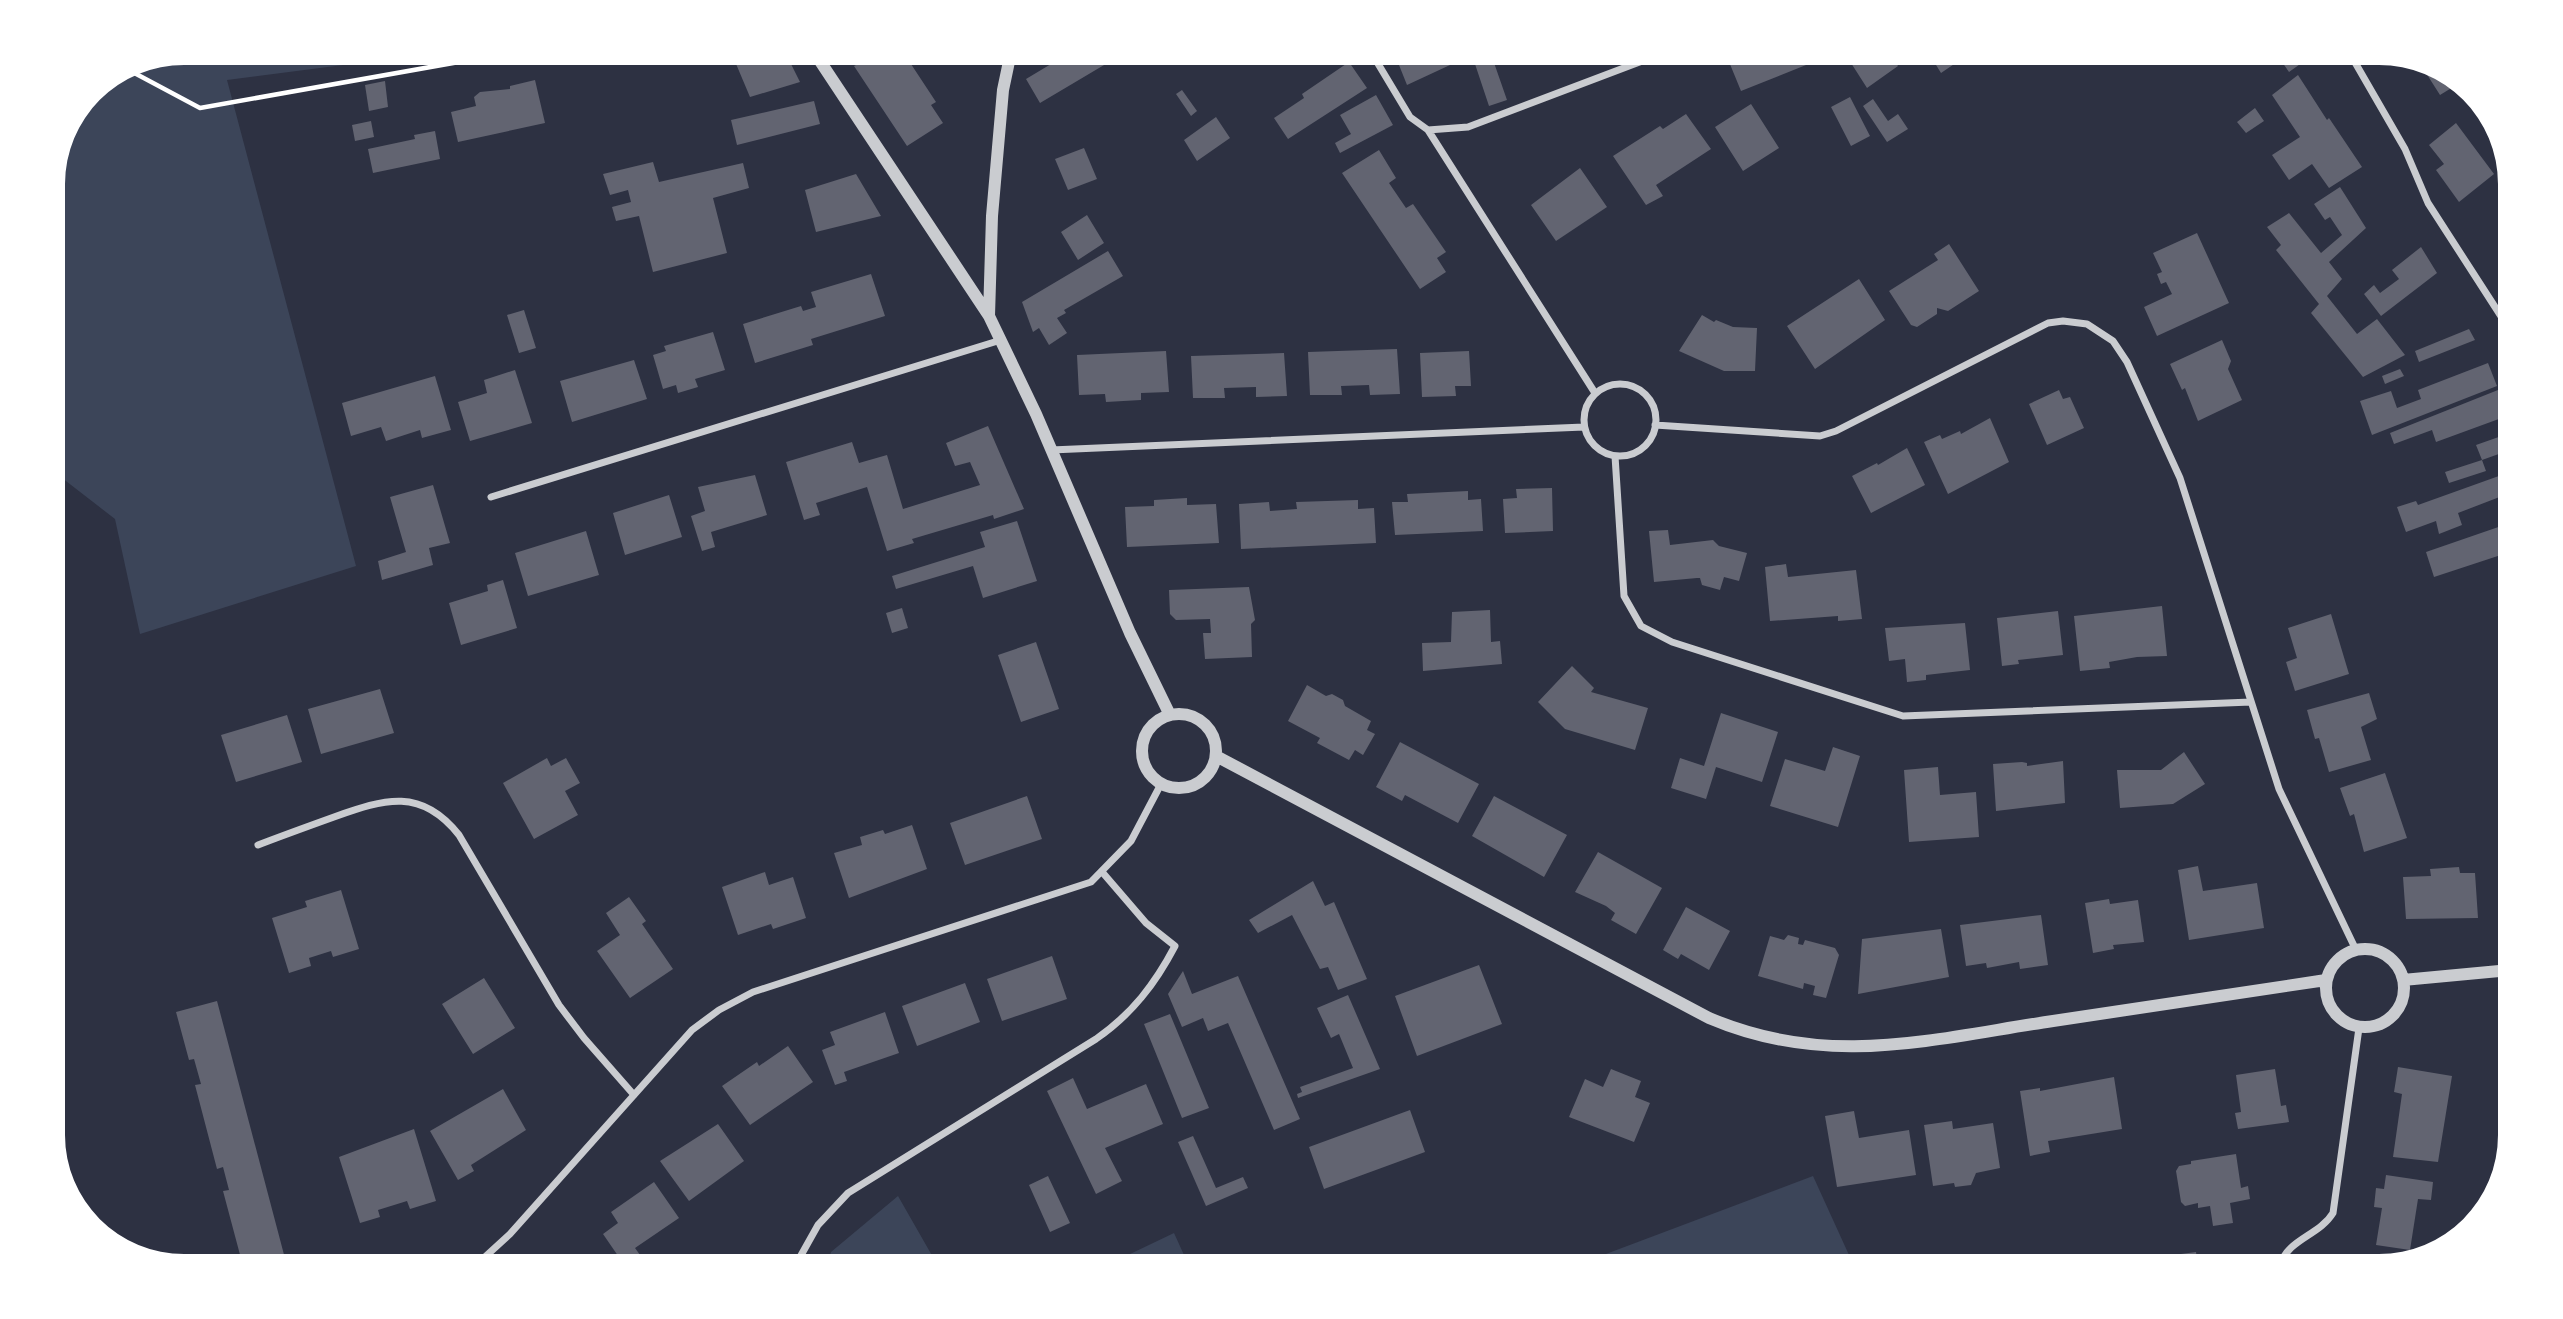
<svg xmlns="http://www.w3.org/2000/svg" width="2563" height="1319" font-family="Raleway,sans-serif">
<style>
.green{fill:#3c4559}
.building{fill:#626471}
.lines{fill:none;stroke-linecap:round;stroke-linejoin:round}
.path{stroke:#fff;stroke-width:4.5}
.minor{stroke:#caccd0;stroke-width:7}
.tertiary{stroke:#caccd0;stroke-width:12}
</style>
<rect width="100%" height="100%" fill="#2d3142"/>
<path class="green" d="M184,52L436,53L227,80L356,566L140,634L115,519L53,471V176L91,91L134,62Z
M1813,1176L1854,1266H1574Z
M898,1196L938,1266H827L831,1252Z
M1174,1233L1189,1266H1105Z"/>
<path class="building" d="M731,52H785L800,82L750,97Z
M855,52H923L909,61L936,102L931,105L943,123L907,146L854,66L860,63Z
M1071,52H1126L1040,103L1026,79Z
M1386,52H1420L1394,65Z
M1426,52H1478L1407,85L1399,65Z
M1725,52H1812L1816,61L1741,91Z
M1844,52H1889L1898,66L1867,88Z
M1928,52H1972L1941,73Z
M2275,52H2308L2310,57L2289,72Z
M1492,57L1507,100L1489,106L1475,64Z
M1349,62L1367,88L1288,139L1274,118L1304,98L1302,94Z
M2419,62L2438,66L2458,84L2440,95Z
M2298,75L2327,120L2329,118L2362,167L2329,188L2312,164L2289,180L2272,155L2300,137L2272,95Z
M535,80L545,123L458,142L451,112L476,106L474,97L480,92L510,89V86Z
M385,81L388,107L369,111L365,85Z
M1182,90L1197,111L1191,116L1176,94Z
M1376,95L1393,125L1340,153L1335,143L1351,134L1340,115Z
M1850,97L1870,136L1851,146L1831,107Z
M1873,99L1888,121L1898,114L1908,129L1887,142L1863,106Z
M814,101L820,124L737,145L731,120Z
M1751,104L1779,148L1743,171L1715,127Z
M2255,108L2264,121L2246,133L2237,122Z
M1686,114L1711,149L1656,185L1663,196L1646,205L1613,156L1660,126L1663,129Z
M1216,117L1230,138L1197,161L1184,140Z
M371,121L374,137L355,141L352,125Z
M2456,123L2494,174L2459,202L2436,170L2444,164L2429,145Z
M435,131L440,159L373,173L368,149L415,139L414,135Z
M1084,148L1097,179L1068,190L1055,159Z
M1379,150L1396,178L1389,183L1406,208L1413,204L1446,252L1437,258L1446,272L1420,289L1342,173Z
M653,162L659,182L743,163L749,188L713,198L727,253L653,272L639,216L616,221L612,207L631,202L628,190L610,195L603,174Z
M1580,168L1607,207L1556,241L1531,205Z
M856,174L881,216L816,232L805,190Z
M2340,187L2366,228L2329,262L2342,279L2327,296L2357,334L2377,319L2405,355L2363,377L2311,313L2319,304L2276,250L2281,245L2267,227L2289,213L2321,253L2342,235L2330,217L2325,220L2314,204Z
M1087,215L1104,243L1078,260L1061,232Z
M2197,233L2229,303L2157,336L2144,307L2172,294L2166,282L2161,284L2157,274L2162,272L2153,253Z
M1949,244L1979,291L1948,311L1937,308V314L1917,327L1911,325L1889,291L1938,260L1934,254Z
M2421,247L2437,273L2381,316L2364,294L2374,285L2380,293L2399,279L2392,270Z
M1108,251L1123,276L1064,310L1066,313L1057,318L1067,333L1049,345L1039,328L1033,332L1022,302Z
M871,274L885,316L811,339L813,345L755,363L743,324L801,306L803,311L816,307L811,292Z
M1859,279L1885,320L1815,369L1787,326Z
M524,310L536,348L519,353L507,315Z
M1702,315L1714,322L1716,320L1733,327L1757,328L1755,371H1724L1679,351Z
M2469,329L2475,340L2419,362L2415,351Z
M713,332L725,370L695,379L698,387L678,393L676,385L663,389L653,355L666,351L664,346Z
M2222,340L2231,361L2228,369L2242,400L2198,421L2185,388L2182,390L2170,364Z
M1397,349L1400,394L1370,395L1369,385L1341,386L1342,395H1310L1308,352Z
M1166,351L1169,392L1141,393V400L1106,402L1105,394L1079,395L1077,355Z
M1469,351L1471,386H1455L1456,396L1422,397L1420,353Z
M1284,353L1287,396L1256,397V387L1224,388L1225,398H1193L1191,356Z
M634,360L647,399L572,422L560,381Z
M2488,363L2497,386L2372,435L2360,401L2391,391L2397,408L2421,399L2418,390Z
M2400,369L2404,376L2385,384L2382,376Z
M515,370L532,423L470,441L458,402L487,393L484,380Z
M435,376L451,430L422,438L420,430L386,441L381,427L351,436L342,403Z
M2059,390L2063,399L2070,397L2084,428L2047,445L2029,404Z
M2498,390L2507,416L2436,442L2432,430L2394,444L2390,433Z
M1990,418L2009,462L1948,494L1924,442L1940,435L1942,439L1960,431L1961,434Z
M988,426L1024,509L994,519L993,515L912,539L914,543L887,551L867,487L816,503L820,515L804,520L786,462L852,442L859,463L887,455L903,509L980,485L970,462L955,466L946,443Z
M2510,433V450L2482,460L2476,445Z
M1907,448L1925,485L1871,513L1852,476L1877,463L1878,465Z
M2482,460L2486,471L2449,483L2445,472Z
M2510,472V493L2458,513L2462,525L2439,534L2436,521L2406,532L2397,507L2416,501L2418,505Z
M755,475L767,515L711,532L715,547L702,551L691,516L705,511L698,487Z
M433,485L450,543L429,548L433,565L382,580L378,561L406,552L390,497Z
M1552,488L1553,531L1505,533L1503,499L1517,498L1516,489Z
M1468,491V500L1481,499L1483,531L1395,535L1392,502H1408L1407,494Z
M669,495L682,537L625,555L613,513Z
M1187,498V505L1216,504L1219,543L1127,547L1125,507L1154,506V500Z
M1358,500V509L1374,508L1376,543L1241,549L1239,504L1269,502L1270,511L1297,509L1296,502Z
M1017,521L1037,581L983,598L973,566L896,589L892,576L985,547L980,532Z
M2510,523V552L2434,577L2426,552Z
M1668,530L1670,545L1713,540L1719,546L1747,553L1739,581L1724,577L1720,590L1702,585L1700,578H1697L1654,582L1649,531Z
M586,531L599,575L528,596L515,553Z
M1786,564L1788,577L1856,570L1862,619L1838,621V616L1770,621L1765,567Z
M2510,576V612L2499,580Z
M503,580L517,628L461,645L449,603L488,591L487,585Z
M1249,587L1255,620L1251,624L1252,657L1205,659L1203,633H1211L1210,619L1176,620L1170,614L1169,590Z
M2162,606L2167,656L2137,657L2109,662L2110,668L2080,671L2074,616Z
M902,608L908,628L892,633L886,613Z
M1490,610L1491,642L1500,641L1502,664L1423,671L1422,643L1451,642L1452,612Z
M2058,611L2063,655L2018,660L2019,664L2002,666L1997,618Z
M2331,614L2349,674L2295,691L2286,662L2297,658L2288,628Z
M1965,623L1970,670L1926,675V680L1907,682L1905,659L1889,661L1885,628Z
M1036,642L1059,709L1021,722L998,655Z
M1572,666L1594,688L1591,692L1648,708L1635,750L1565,729L1538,702Z
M1307,685L1326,696L1332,694L1343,700L1345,706L1371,721L1367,730L1375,734L1363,755L1355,750L1349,760L1317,743L1320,738L1288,721Z
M380,689L394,733L321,754L308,709Z
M2369,693L2377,719L2361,727L2371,760L2329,772L2319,738L2315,739L2307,710Z
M1721,713L1778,732L1762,782L1716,767L1706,799L1671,788L1680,758L1704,766Z
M287,715L302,762L236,782L221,735Z
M1400,742L1479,784L1458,823L1405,795L1402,801L1376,787Z
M1833,747L1860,756L1838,827L1770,806L1785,759L1825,771Z
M2184,752L2205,784L2173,804L2120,808L2117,770H2161Z
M547,758L551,766L566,758L580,783L565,791L578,815L534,839L503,783Z
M2063,761L2065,803L1996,811L1993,764L2022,762L2027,763V766Z
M1938,767L1940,795L1976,792L1979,837L1909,842L1904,770Z
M2385,773L2407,838L2364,852L2354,814L2350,816L2340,788Z
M1027,796L1042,839L965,865L950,823Z
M1494,796L1567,835L1544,877L1472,836Z
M912,825L927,869L849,898L834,853L862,845L860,837L883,830L885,834Z
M1598,852L1662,888L1636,934L1611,920L1615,913L1606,906L1575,892Z
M2198,866L2203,891L2257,883L2264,928L2189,940L2178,870Z
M2459,867L2460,873H2475L2478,918L2406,919L2403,877L2431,876L2430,869Z
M765,872L769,885L793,877L806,918L773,929L771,924L738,935L722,887Z
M1313,881L1325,906L1334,902L1367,979L1338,990L1328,967L1320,969L1292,915L1258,933L1249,920Z
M341,890L359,949L333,957L331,951L309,958L311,966L289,973L272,918L307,907L305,901Z
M629,897L646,921L642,924L673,969L630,998L597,951L620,935L606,913Z
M2109,899L2110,904L2138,900L2144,942L2113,945L2114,949L2093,953L2085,903Z
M1686,907L1730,931L1709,970L1681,954L1678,959L1663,950Z
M2041,915L2048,965L2020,969L2019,962L1987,968L1986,963L1966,966L1960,925Z
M1941,929L1949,977L1858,994L1862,939Z
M1788,935L1799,938L1798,944L1803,945L1805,940L1835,948L1839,955L1826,998L1813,995L1815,986L1804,983L1803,989L1758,976L1770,936L1784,940Z
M1052,956L1067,999L1002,1021L987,979Z
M1479,965L1502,1024L1417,1056L1395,996Z
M1183,971L1192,994L1238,976L1300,1119L1274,1130L1228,1023L1208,1031L1203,1018L1182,1027L1168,994Z
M484,978L515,1028L473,1054L442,1004Z
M965,983L980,1022L917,1046L902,1006Z
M1348,995L1380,1069L1298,1098L1297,1094L1302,1092L1300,1087L1353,1068L1339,1034L1331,1038L1317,1008Z
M217,1001L287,1266H243L223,1191L229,1190L223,1167L217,1169L195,1085L201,1084L194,1059L189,1060L176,1012Z
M885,1012L899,1053L844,1072L847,1081L835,1085L822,1050L835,1045L830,1032Z
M1170,1014L1209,1108L1182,1118L1144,1024Z
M788,1046L813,1082L750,1125L722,1086L757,1062L759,1066Z
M2398,1067L2452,1076L2438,1162L2393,1157L2402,1094L2394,1092Z
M1611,1069L1641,1081L1635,1097L1650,1103L1634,1142L1569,1117L1585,1079L1603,1087Z
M2275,1069L2281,1106L2286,1105L2289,1122L2238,1129L2235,1113L2241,1112L2236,1075Z
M2114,1077L2122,1129L2048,1141L2050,1152L2030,1156L2020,1091L2040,1088V1091Z
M1073,1078L1087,1109L1146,1084L1163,1124L1105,1148L1122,1181L1096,1194L1047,1091Z
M503,1089L526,1130L471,1165L474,1171L458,1180L430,1131Z
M1410,1110L1425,1152L1324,1189L1309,1147Z
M1854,1111L1859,1138L1909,1130L1916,1175L1837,1187L1825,1116Z
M1952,1121L1953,1129L1993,1123L2000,1168L1976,1173L1971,1185L1955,1187L1954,1183L1933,1186L1924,1125Z
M718,1124L744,1161L689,1201L660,1161Z
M414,1129L436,1201L410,1209L407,1201L378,1210L380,1217L360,1223L339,1157Z
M1193,1136L1216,1188L1243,1177L1248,1188L1206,1206L1178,1142Z
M2236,1154L2241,1188L2248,1186L2250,1199L2230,1203L2233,1223L2213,1226L2210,1206L2198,1208V1203L2185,1206L2181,1202L2176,1171L2179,1166L2191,1164V1161Z
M2386,1175L2433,1182L2431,1200L2418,1199L2410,1250L2376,1245L2382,1208L2374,1207L2376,1188L2384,1189Z
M1048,1176L1070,1223L1050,1232L1029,1185Z
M654,1182L679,1218L635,1248L648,1266H625L603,1234L618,1223L611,1212Z
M2196,1252L2198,1266H2152L2151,1258Z
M597,1255L605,1266H581Z"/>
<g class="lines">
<path class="path" d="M125,68L200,108L515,52"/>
<path class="minor" d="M1371,52L1410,117L1428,130L1595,393
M2349,52L2405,149L2428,203L2506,324
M1428,130L1468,127L1666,52
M1584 420a36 36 0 1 1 72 0a36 36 0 1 1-72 0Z
M1655,425L1820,436L1836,431L2048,323L2063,321L2087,324L2113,341L2127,362L2180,478L2279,789L2356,950
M1051,450L1584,427
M1615,456L1624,596L1641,626L1672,642L1903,716L2251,702
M491,497L1001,340
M258,845C284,835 309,826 334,817C385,799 421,787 459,835L559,1005L584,1038L634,1095
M475,1266L510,1234L692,1030L719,1010L753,992L1091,882L1131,841L1161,784
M795,1266L818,1225L848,1193L1096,1039C1132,1014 1155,984 1175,946L1146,923L1103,873
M2280,1266C2287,1239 2319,1236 2333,1213L2359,1028"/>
<path class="tertiary" d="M814,52L989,316L1036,414L1130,633L1170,715
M989,316L992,216L1003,90L1011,52
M2510,317L2506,324L2510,334
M1142 751a37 37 0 1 1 74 0a37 37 0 1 1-74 0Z
M1216,756L1709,1018C1829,1069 1931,1039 2053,1021C2144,1007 2235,993 2326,980
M2326 988a39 39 0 1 1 78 0a39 39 0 1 1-78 0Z
M2403,980L2510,970"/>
</g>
<path d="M0 0H2563V1319H0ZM184 65H2379A119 119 0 0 1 2498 184V1135A119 119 0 0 1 2379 1254H184A119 119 0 0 1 65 1135V184A119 119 0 0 1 184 65Z" fill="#fff" fill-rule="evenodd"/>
</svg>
